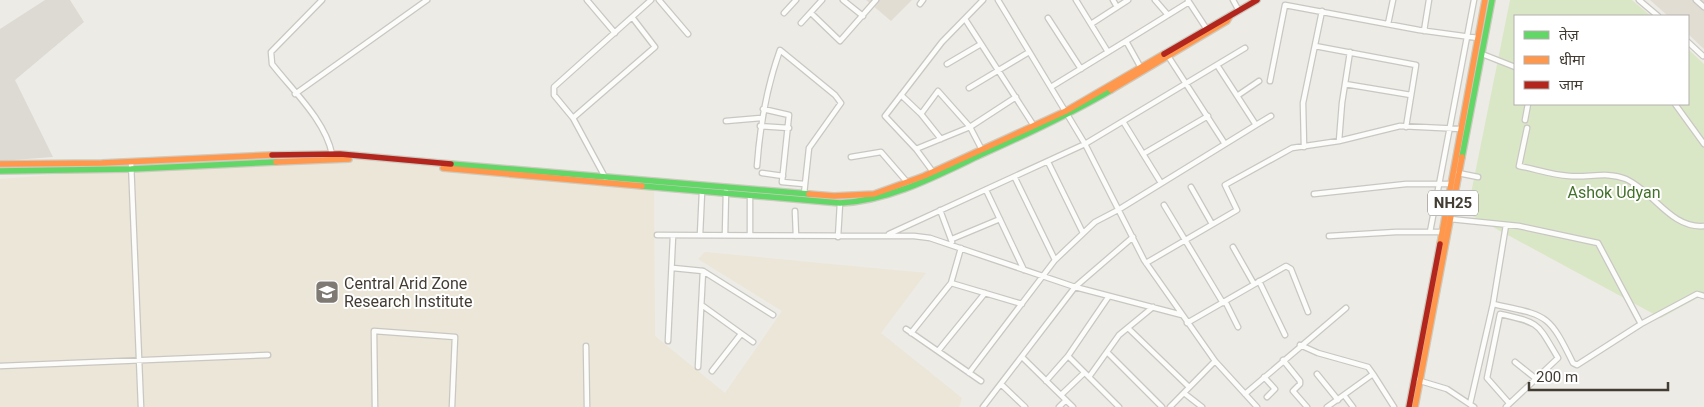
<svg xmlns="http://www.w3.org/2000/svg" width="1704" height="407" font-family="Roboto,'Noto Sans Devanagari',sans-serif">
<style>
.residential{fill:#e1ddd3}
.industrial{fill:#dddad4}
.education{fill:#ebe6d8}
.green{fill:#dae7c7}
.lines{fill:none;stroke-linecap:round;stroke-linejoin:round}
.street-casing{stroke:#c9c7c2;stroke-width:7}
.fast-casing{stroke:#cdcabf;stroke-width:8}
.slow-casing{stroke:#cdcabf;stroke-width:8}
.jam-casing{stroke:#cdcabf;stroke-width:8}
.street{stroke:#fcfcfb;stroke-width:4.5}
.fast{stroke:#63d668;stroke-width:5.5}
.slow{stroke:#ff974d;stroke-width:5.5}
.jam{stroke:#b3261e;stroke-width:5.5}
.labels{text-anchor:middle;stroke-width:4;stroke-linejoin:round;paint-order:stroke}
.shield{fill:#fff;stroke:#7b7670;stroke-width:1}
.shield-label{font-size:15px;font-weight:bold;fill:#423c33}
.park-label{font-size:16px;fill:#43702a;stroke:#fff}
.poi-label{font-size:16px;fill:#423c33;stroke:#fff;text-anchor:start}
</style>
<rect width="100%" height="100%" fill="#edebe6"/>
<path class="residential" d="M866,0H912L891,21Z
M1650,0H1704V49L1688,34V16H1668Z"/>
<path class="industrial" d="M45,0H70L84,22L15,80L53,157L0,161V29Z"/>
<path class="education" d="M352,159L654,186L655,336L725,393L782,311L698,259L705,252L926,273L881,333L962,398L959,407H0V179L131,169Z"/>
<path class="green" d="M1510,0H1632L1651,16H1515V104H1688V49L1704,64V299L1701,296L1661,318L1467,213Z"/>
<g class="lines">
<g class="street-casing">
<path id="street" d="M322,0L271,52L272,64C293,91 325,120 332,154
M587,0L615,33
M659,0L688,34
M843,0L863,16
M998,0L1085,144L1144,260L1215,361L1257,407
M1076,0L1108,52
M1113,0L1117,7
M1155,0L1168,15
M1233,0L1239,11
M1639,0L1658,16
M1696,0L1704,7
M1189,2L1206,28
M920,4L923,0
M784,13L796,0
M811,13L840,41L876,0
M1048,18L1081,69
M965,19L1034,126
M801,23L822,0
M1091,24L1128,0
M1388,24L1393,0
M1424,31L1429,0
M1126,41L1189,2L1188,0
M1688,42L1703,56
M1315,46L1416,65L1406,127
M1482,54L1515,67
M1168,56L1225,144
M947,64L981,44
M1270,81L1285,5L1419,30L1478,38
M1345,84L1411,95
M1051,87L1126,41L1141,68
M969,88L1029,52
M295,94L427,0
M901,95L921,114L941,139
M1237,96L1259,81
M1675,104L1704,144
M763,109L789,115L782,182L804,184
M921,114L938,91L970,127L982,150
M573,118L554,95V87L651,0
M1525,120L1528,104
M726,121L761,118
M1124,123L1161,183
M1256,125L1271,116
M760,126L789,128
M1527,128L1519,166C1535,169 1552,175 1569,176C1588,178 1607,171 1626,179C1653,191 1671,229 1704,226
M1339,141L1342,103L1350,52
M1304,147L1303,103L1322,11
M916,149L970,127L1016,97
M1143,154L1208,116
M851,157L881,152L907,182
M131,162L141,407
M1048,162L1083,233
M757,166C760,125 766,89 780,50L835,95L841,103L809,148L804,194
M933,172L916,149L885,116L942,42L983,0
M762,173L783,176
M1458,173L1478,177
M1015,178L1055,260
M606,179L573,118L655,47L632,17
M1191,187L1212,224
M986,190L1024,270
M1314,194L1406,184H1450
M1164,205L1223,303
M940,210L952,242
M795,211L796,236
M1450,219L1519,226L1598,243L1641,324L1697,294L1704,296
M1430,232L1474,0
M889,234L1085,144L1245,48
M657,235L914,236L930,238L1075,287L983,407
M700,235L702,192
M725,235L726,191
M750,235V196
M1329,236L1396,232H1441
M838,237L840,203
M952,239L1000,219
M1233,247L1254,284
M1146,263L1237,210L1225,185L1292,148L1339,141L1400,126L1461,129
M673,268L703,271L698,367
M703,271L773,315
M1259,281L1285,335
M951,283L961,248
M1075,287L1182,315
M1075,287L1133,237
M1225,301L1238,327
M1493,304C1547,316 1548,312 1573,363L1577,365L1641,324
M703,306L753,342
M1187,323L1286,266L1291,269L1308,312
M1128,328L1189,387
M906,329L981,381
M911,333L951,283L1022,304
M668,341L673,236
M1300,345L1318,353L1368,367L1373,374L1327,407
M586,346L587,407
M938,351L985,293
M1107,352L1162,407
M1068,356L1109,296
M1022,357L1073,407
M1283,360L1300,381V384L1293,391L1307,407
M1515,362L1535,378
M0,366L268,355
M712,371L741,334
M969,373L1055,260L1095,222L1118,210L1256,125L1217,65
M1317,374L1338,400
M1373,374L1394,407
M1089,377L1119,335L1153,307
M1264,377L1275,389L1267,397
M1417,380L1447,389L1474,407
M1046,381L1068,356L1119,407
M1002,385L1025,407
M1184,393L1202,407
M1245,394L1346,308
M1061,395L1084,373
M1344,395L1353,407
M1470,404L1493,304L1506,225
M375,407L374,331L455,337L452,407
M1059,407L1066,400
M1170,407L1215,361
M1506,407L1558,358C1537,323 1541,323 1500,314L1487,378L1509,403"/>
</g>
<g class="fast-casing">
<path id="fast" d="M1462,157L1492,0
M451,164L809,194
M0,171L131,169L276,162
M642,186L840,203C889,201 936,176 980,155C1025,135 1068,115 1111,90"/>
</g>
<g class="slow-casing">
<path id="slow" d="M1111,90L1227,21L1230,16
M276,162L349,159
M0,164L102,163L272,155
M443,168L642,186
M809,194L834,196L874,194L924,176L1066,111L1164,54
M1440,244L1485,0
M1415,407L1462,157"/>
</g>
<g class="jam-casing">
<path id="jam" d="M1164,54L1257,0
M272,155L340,154L451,164
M1409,407L1440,244"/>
</g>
<use href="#street" class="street"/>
<use href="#fast" class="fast"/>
<use href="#slow" class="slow"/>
<use href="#jam" class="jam"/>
</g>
<defs>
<g id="university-square" transform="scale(1.25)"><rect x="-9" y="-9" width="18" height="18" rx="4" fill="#7e7972" stroke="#fff"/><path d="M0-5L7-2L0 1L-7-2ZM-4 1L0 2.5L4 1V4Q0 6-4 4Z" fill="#fff"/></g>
</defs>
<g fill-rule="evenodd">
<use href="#university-square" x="327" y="292"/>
</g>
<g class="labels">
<rect class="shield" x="1428" y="190.5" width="50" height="25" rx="4"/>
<g class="shield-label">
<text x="1453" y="208">NH25</text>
</g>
<g class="park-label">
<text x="1614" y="198">Ashok Udyan</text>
</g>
<g class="poi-label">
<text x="344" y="289">Central Arid Zone<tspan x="344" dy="18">Research Institute</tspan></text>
</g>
</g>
<rect x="1514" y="15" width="175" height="90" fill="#ffffff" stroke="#b3b1ad"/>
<rect x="1524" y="31" width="25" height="8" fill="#63d668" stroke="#b3b1ad"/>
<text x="1559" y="40" font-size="15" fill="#423c33">तेज़</text>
<rect x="1524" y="56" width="25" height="8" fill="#ff974d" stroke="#b3b1ad"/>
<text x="1559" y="65" font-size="15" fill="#423c33">धीमा</text>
<rect x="1524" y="81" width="25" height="8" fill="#b3261e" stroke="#b3b1ad"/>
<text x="1559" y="90" font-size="15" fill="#423c33">जाम</text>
<path d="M1529 382v8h139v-8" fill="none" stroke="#423c33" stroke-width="2.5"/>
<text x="1536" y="382" font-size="15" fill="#423c33" stroke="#ffffff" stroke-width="4" paint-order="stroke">200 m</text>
</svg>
